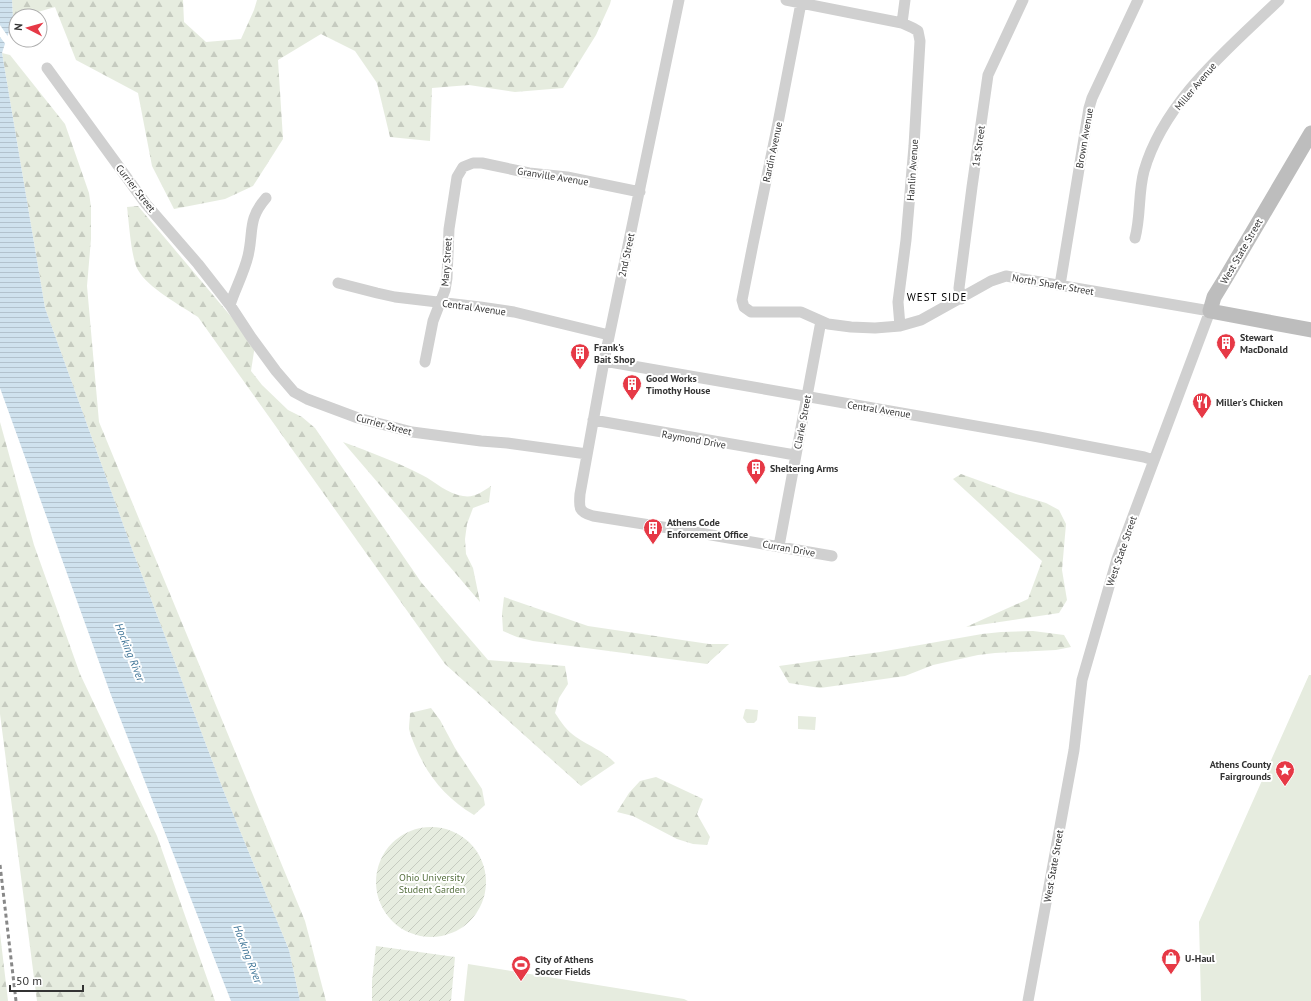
<svg xmlns="http://www.w3.org/2000/svg" width="1311" height="1001" font-family="'PT Sans',sans-serif">
<style>
.green{fill:#e6ecdf}
.forest{fill:url(#forest-firs)}
.garden{fill:url(#garden-furrows)}
.water{fill:url(#water-rules)}
.pier{fill:#fff}
.lines{fill:none;stroke-linecap:round;stroke-linejoin:round}
.street{stroke:#d0d0d0;stroke-width:11}
.secondary{stroke:#bdbdbd;stroke-width:15}
.rail{stroke:#888;stroke-width:3;stroke-dasharray:4 3;stroke-linecap:butt}
.labels{text-anchor:middle;stroke-width:4;stroke-linejoin:round;paint-order:stroke}
.street-label{font-size:10px;fill:#333;stroke:#fff}
.poi-label{font-size:10px;font-weight:bold;fill:#333;stroke:#fff;text-anchor:start}
.park-label{font-size:10px;fill:#56703f;stroke:#fff}
.neighbourhood-label{font-size:11px;letter-spacing:1px;fill:#000;stroke:#fff}
.water-label{font-size:11px;font-style:italic;fill:#3f7597;stroke:#fff}
</style>
<defs>
<pattern id="forest-firs" width="22" height="20" patternUnits="userSpaceOnUse"><rect width="22" height="20" fill="#e6ecdf"/><path d="M5 1l3.5 6h-7zM16 11l3.5 6h-7z" fill="#c6cbc0"/></pattern>
<pattern id="garden-furrows" width="10" height="10" patternUnits="userSpaceOnUse"><rect width="10" height="10" fill="#e6ecdf"/><path d="M-1 1l2-2M0 10L10 0M9 11l2-2" fill="none" stroke="#c6cbc0"/></pattern>
<pattern id="water-rules" width="6" height="5" patternUnits="userSpaceOnUse"><rect width="6" height="5" fill="#cfe2ee"/><path d="M0 2.5h6" fill="none" stroke="#b2c2cd"/></pattern>
</defs>
<rect width="100%" height="100%" fill="#fff"/>
<path class="green" d="M1309,675H1311V1001H1201L1199,922Z
M746,709L758,710L757,720L754,723H747L743,718L745,710Z
M798,716L816,717L815,730L798,729Z
M468,964L684,999L688,1001H464Z"/>
<path class="forest" d="M12,0H183L184,22L206,42L241,39L254,10L257,0H611L610,4L596,35L563,88L515,92L469,85L432,88L430,141L390,137L377,83L355,51L321,34L278,60L283,139L253,186L225,199L174,209L152,166L138,93L76,60L55,7L24,16H16V18L13,19Z
M2,53L10,55L65,124L89,193L91,207V239L87,286L99,422L305,921L326,1001H300L289,950L224,792L132,549L45,308Z
M138,206L255,345L251,371L262,385L288,410L302,417L315,428L421,582L488,660L565,666L568,684L559,698L555,713C561,722 567,731 576,737C589,746 604,751 615,763L581,786L445,664L198,317C180,305 148,288 138,270C131,258 129,222 127,207Z
M0,422L34,545L80,674L157,836L215,1001H37L0,714Z
M343,442C370,452 397,462 422,475C436,482 447,494 463,496C474,498 482,492 491,486L489,502L473,508L467,524L465,539L466,554L473,568L480,602Z
M961,474L1016,494L1046,503L1059,510L1066,524L1062,570L1067,600L1059,613L966,627L1028,599L1042,561L953,479Z
M504,597L588,626L709,644H729L707,664L533,641L517,637L503,631L502,614Z
M1033,631L1064,635L1071,647L1056,650L995,653L978,655L933,665L905,676L820,688L789,683L779,666L880,652L982,634L1001,632Z
M431,708L440,720L455,748L482,789L485,805L474,815C446,798 428,777 415,746C413,741 410,734 409,729C409,724 410,718 410,713Z
M656,777L703,799L697,814L710,837L707,845L693,844L677,839L633,816L617,812L629,793L640,781Z
M0,933L8,1001H0Z"/>
<path class="garden" d="M376 882a55 55 0 1 1 110 0a55 55 0 1 1-110 0Z
M376,946L455,957L451,1001H372V981Z"/>
<path class="water" d="M0,0H12L13,19L2,53L45,308L132,549L224,792L289,950L300,1001H231L111,695L0,388Z"/>
<path class="pier" d="M0,25L9,38L7,46L0,37Z"/>
<g class="lines">
<path class="street" d="M679,0L604,361L580,494C579,507 578,512 593,516L694,532L832,556
M786,0L902,23L913,28L918,31L920,41L914,146L906,240L898,302L900,326
M801,3L778,123L753,244L742,300L744,307L751,312H801L828,324L851,327L875,328L900,326L921,320L991,281L1006,276L1210,311L1117,559L1082,680L1074,750L1028,1001
M902,23L905,0
M47,68L146,204L198,264L230,305L251,337L276,371L294,392L307,399L358,418L412,432L481,441L507,443L587,454
M1135,238C1141,216 1138,193 1144,171C1164,101 1228,49 1279,0
M338,283L377,293L395,297L480,307L514,312L609,335
M1060,285L1089,108L1092,98L1138,0
M961,299L959,288L972,187L988,75L1023,0
M230,305C235,289 244,273 248,256C254,231 247,220 266,198
M604,361L1039,437L1144,457L1153,460
M425,362L433,321L445,290L447,278L449,229L457,177L463,167L473,163H482L529,173L567,177L640,192
M593,420L795,455
M779,546L821,321"/>
<path class="secondary" d="M1311,133L1225,279L1214,297L1210,311L1311,330"/>
<path class="rail" d="M0,865L16,1001"/>
</g>
<defs>
<g id="building-pin" transform="scale(1)"><path d="M0 17L-7.5 6A9.5 9.5 0 1 1 7.5 6Z" fill="#e63946" stroke="#fff"/><path d="M-4-6H4V6H1V3H-1V6H-4ZM-2.5-4.3h1.7v1.8h-1.7ZM.8-4.3h1.7v1.8H.8ZM-2.5-1h1.7V.8h-1.7ZM.8-1h1.7V.8H.8Z" fill="#fff"/></g>
<g id="restaurant-pin" transform="scale(1)"><path d="M0 17L-7.5 6A9.5 9.5 0 1 1 7.5 6Z" fill="#e63946" stroke="#fff"/><path d="M-5-6h1v4h1v-4h1v4h1v-4h1v5L-1.5 .5V6h-2V.5L-5-1ZM5-6V6H3V1.5H1.5Q1.5-4 5-6Z" fill="#fff"/></g>
<g id="sight-pin" transform="scale(1)"><path d="M0 17L-7.5 6A9.5 9.5 0 1 1 7.5 6Z" fill="#e63946" stroke="#fff"/><path d="M0-6L1.8-2.2L6-1.7L2.9 1.2L3.7 5.4L0 3.3L-3.7 5.4L-2.9 1.2L-6-1.7L-1.8-2.2Z" fill="#fff"/></g>
<g id="shop-pin" transform="scale(1)"><path d="M0 17L-7.5 6A9.5 9.5 0 1 1 7.5 6Z" fill="#e63946" stroke="#fff"/><path d="M-5-2.5h2.3a2.7 3.5 0 0 1 5.4 0H5L5.5 6h-11ZM-1.5-2.5h3a1.5 2.3 0 0 0-3 0Z" fill="#fff"/></g>
<g id="stadium-pin" transform="scale(1)"><path d="M0 17L-7.5 6A9.5 9.5 0 1 1 7.5 6Z" fill="#e63946" stroke="#fff"/><path d="M0-5a6.5 5 0 1 0 0 10a6.5 5 0 1 0 0-10ZM-3.5-1.8h7v3.6h-7Z" fill="#fff"/></g>
</defs>
<g fill-rule="evenodd">
<use href="#building-pin" x="1226" y="343"/>
<use href="#building-pin" x="580" y="353"/>
<use href="#building-pin" x="632" y="384"/>
<use href="#restaurant-pin" x="1202" y="402"/>
<use href="#building-pin" x="756" y="468"/>
<use href="#building-pin" x="653" y="528"/>
<use href="#sight-pin" x="1285" y="770"/>
<use href="#shop-pin" x="1171" y="958"/>
<use href="#stadium-pin" x="521" y="965"/>
</g>
<g class="labels">
<g class="street-label">
<text transform="translate(1195 86) rotate(-50)" y="4">Miller Avenue</text>
<text transform="translate(1084 138) rotate(-80)" y="4">Brown Avenue</text>
<text transform="translate(978 146) rotate(-82)" y="4">1st Street</text>
<text transform="translate(772 152) rotate(-78)" y="4">Rardin Avenue</text>
<text transform="translate(912 170) rotate(-86)" y="4">Hanlin Avenue</text>
<text transform="translate(553 176) rotate(9)" y="4">Granville Avenue</text>
<text transform="translate(136 188) rotate(52)" y="4">Currier Street</text>
<text transform="translate(1241 251) rotate(-60)" y="4">West State Street</text>
<text transform="translate(626 255) rotate(-78)" y="4">2nd Street</text>
<text transform="translate(446 262) rotate(-86)" y="4">Mary Street</text>
<text transform="translate(1053 284) rotate(10)" y="4">North Shafer Street</text>
<text transform="translate(474 307) rotate(8)" y="4">Central Avenue</text>
<text transform="translate(879 409) rotate(9)" y="4">Central Avenue</text>
<text transform="translate(802 422) rotate(-79)" y="4">Clarke Street</text>
<text transform="translate(384 424) rotate(15)" y="4">Currier Street</text>
<text transform="translate(694 439) rotate(10)" y="4">Raymond Drive</text>
<text transform="translate(789 548) rotate(10)" y="4">Curran Drive</text>
<text transform="translate(1121 551) rotate(-71)" y="4">West State Street</text>
<text transform="translate(1053 866) rotate(-80)" y="4">West State Street</text>
</g>
<g class="poi-label">
<text x="1240" y="341">Stewart<tspan x="1240" dy="12">MacDonald</tspan></text>
<text x="594" y="351">Frank's<tspan x="594" dy="12">Bait Shop</tspan></text>
<text x="646" y="382">Good Works<tspan x="646" dy="12">Timothy House</tspan></text>
<text x="1216" y="406">Miller's Chicken</text>
<text x="770" y="472">Sheltering Arms</text>
<text x="667" y="526">Athens Code<tspan x="667" dy="12">Enforcement Office</tspan></text>
<text x="1271" y="768" text-anchor="end">Athens County<tspan x="1271" dy="12">Fairgrounds</tspan></text>
<text x="1185" y="962">U-Haul</text>
<text x="535" y="963">City of Athens<tspan x="535" dy="12">Soccer Fields</tspan></text>
</g>
<g class="park-label">
<text x="432" y="881">Ohio University<tspan x="432" dy="12">Student Garden</tspan></text>
</g>
<g class="neighbourhood-label">
<text x="937" y="301">WEST SIDE</text>
</g>
<g class="water-label">
<text transform="translate(130 652) rotate(68)" y="4">Hocking River</text>
<text transform="translate(248 954) rotate(69)" y="4">Hocking River</text>
</g>
</g>
<g transform="translate(28 28) rotate(276)"><circle r="19" fill="#ffffff" stroke="#adadad"/>
<path d="M0-3L7 15L0 10L-7 15Z" fill="#e63946"/>
<text y="-6" font-size="11" font-weight="bold" text-anchor="middle" fill="#333333">N</text>
</g>
<path d="M10 985v6h73v-6" fill="none" stroke="#333333" stroke-width="2"/>
<text x="16" y="985" font-size="12" fill="#333333" stroke="#ffffff" stroke-width="3" paint-order="stroke">50 m</text>
</svg>
